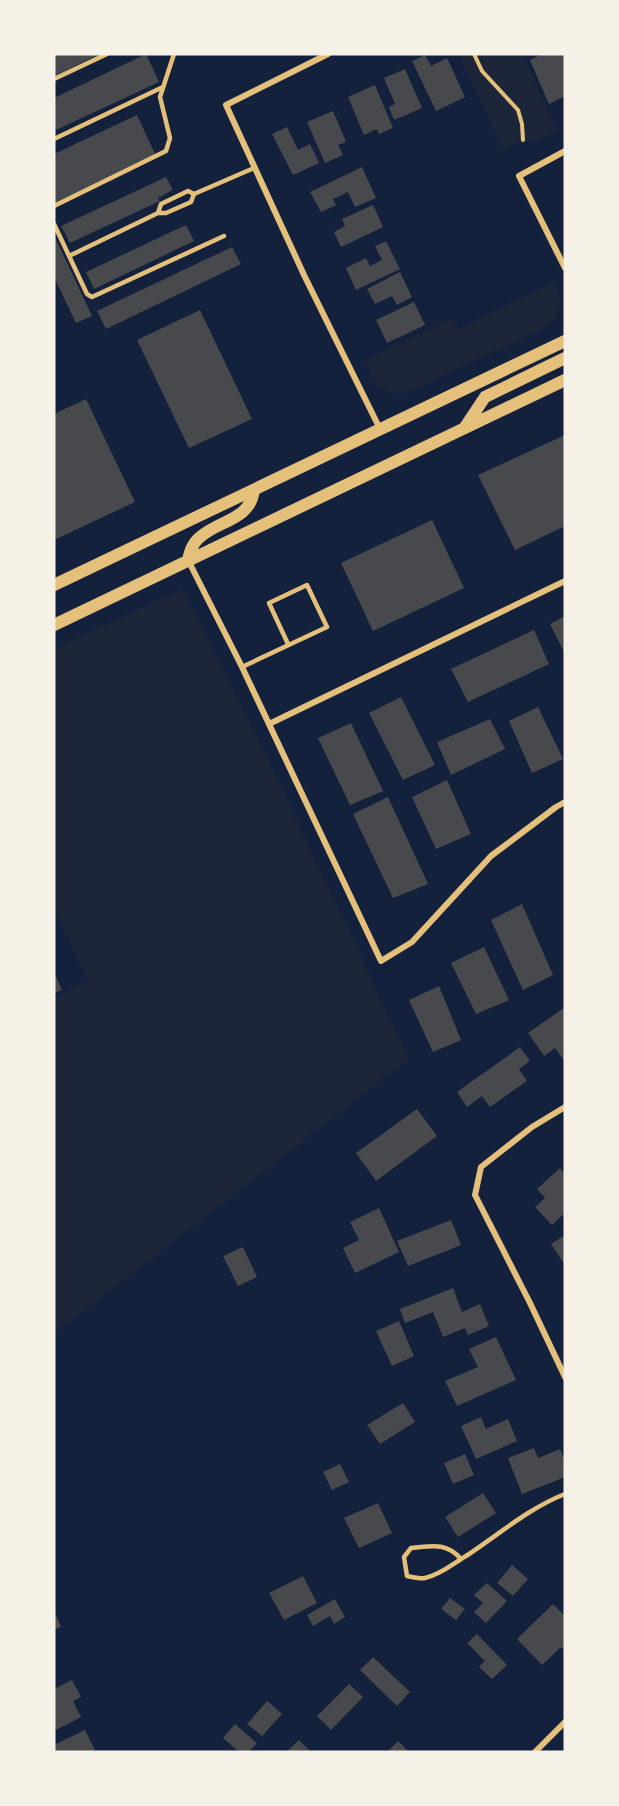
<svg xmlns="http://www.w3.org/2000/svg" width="619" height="1806" font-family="Overpass,sans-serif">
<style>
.green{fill:#1d2539}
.building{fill:#48494c}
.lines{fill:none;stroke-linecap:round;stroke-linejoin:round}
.path{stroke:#e5c07b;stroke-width:4}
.service{stroke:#e5c07b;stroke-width:4.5}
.minor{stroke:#e5c07b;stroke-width:6}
.secondary{stroke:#e5c07b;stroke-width:12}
</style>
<rect width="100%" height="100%" fill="#14213d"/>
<path class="green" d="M458,54H522L558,131L536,141L517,143L504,150Z
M553,282C564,305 563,312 544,328L406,393C378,396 376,381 365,360L453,318L458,329Z
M182,589L249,719L409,1059L54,1334V998L88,981L54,908V649Z"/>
<path class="building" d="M54,54H100L54,76Z
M146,54L159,82L54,131V98Z
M542,54H565V96L549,104L530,60Z
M425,55L431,66L447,58L465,97L436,111L412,61Z
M405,69L422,108L394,120L389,107L395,104L384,78Z
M375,85L393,128L379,134L377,129L364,135L348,97Z
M333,111L346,142L338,145L343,155L325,163L307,122Z
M137,115L156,156L54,205V154Z
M287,127L298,150L310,144L319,163L293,175L272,134Z
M362,167L376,198L355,207L348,192L333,199L336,205L321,212L310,192Z
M166,177L173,190L158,198L160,201L70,243L61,226Z
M373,205L383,227L341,247L334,232L345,226L342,219Z
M186,225L194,241L94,289L86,272Z
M54,235L92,316L76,323L54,277Z
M386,241L400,269L356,290L346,268L366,258L370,266L382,260L375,246Z
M232,247L241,264L106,329L97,311Z
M400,272L412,297L397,305L392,296L375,304L367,289Z
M414,302L425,325L387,343L376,320Z
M200,310L252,419L189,448L137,340Z
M86,399L135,502L54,540V414Z
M565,435V526L515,550L478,475Z
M432,520L464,588L373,631L341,563Z
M565,616V654L550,624Z
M534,630L549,664L468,702L451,669Z
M401,697L435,765L403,780L369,713Z
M538,707L563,759L532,773L509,721Z
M490,719L505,749L451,775L437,742Z
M351,723L383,791L350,805L318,738Z
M447,780L471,834L436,849L412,797Z
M388,797L428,884L393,898L353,814Z
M522,904L553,975L523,990L491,920Z
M484,947L509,1000L476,1014L451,963Z
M54,972L62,990L54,993Z
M439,986L461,1040L433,1052L409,1000Z
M565,1007V1058L563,1059L555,1048L544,1056L528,1033Z
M520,1047L530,1061L519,1069L527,1081L490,1107L482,1096L467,1107L457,1092Z
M417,1109L437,1136L376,1181L356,1153Z
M560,1168L565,1174V1213L552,1225L535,1207L545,1198L537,1189Z
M379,1208L399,1252L355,1273L343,1248L359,1240L350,1222Z
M451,1220L461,1245L408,1266L397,1241Z
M565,1235V1265L551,1244Z
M243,1247L257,1277L238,1286L223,1256Z
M453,1288L462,1312L480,1304L489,1326L468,1335L465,1328L443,1337L433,1312L405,1323L400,1309Z
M399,1321L414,1356L392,1366L376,1331Z
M496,1337L516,1380L457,1406L445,1381L478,1367L469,1349Z
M403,1403L415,1422L380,1444L367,1425Z
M481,1417L486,1429L508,1419L517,1441L476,1459L461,1426Z
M534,1448L538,1458L560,1449L565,1461V1477L522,1494L508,1458Z
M465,1454L474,1475L453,1484L444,1463Z
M340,1464L349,1482L332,1490L323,1472Z
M483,1493L496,1513L458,1537L445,1517Z
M378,1503L392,1533L359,1548L344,1518Z
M512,1565L528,1579L513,1596L497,1583Z
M303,1576L317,1603L284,1620L269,1593Z
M487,1583L507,1601L486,1623L474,1612L483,1603L474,1595Z
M450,1598L465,1609L456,1620L441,1609Z
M335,1599L345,1617L334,1624L330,1616L313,1626L307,1615Z
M553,1604L565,1616V1651L561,1647L542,1665L517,1639Z
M54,1610L61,1627L54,1630Z
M477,1634L507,1665L492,1679L479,1667L485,1661L467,1643Z
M373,1657L410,1692L397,1706L360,1670Z
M72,1680L81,1697L73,1701L81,1717L54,1731V1689Z
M349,1684L363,1697L331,1730L317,1716Z
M267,1701L282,1714L262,1736L247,1724Z
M235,1724L257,1743L249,1752H239L223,1738Z
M85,1730L96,1752H54V1745Z
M299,1740L311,1752H286Z
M398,1741L409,1752H387Z"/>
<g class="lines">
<path class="path" d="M474,54L482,71L518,110L522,124L523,140"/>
<path class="service" d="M54,79L107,54
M54,139L163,87
M54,206L166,151L170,138L160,97L174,54
M158,213L161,204L188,191L194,194L254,168
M54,224L87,294L92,297L224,236
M69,256L158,213H166L191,202L194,194
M242,667L327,627L307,585L269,603L288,644
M461,1559C446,1542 432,1546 411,1548L404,1557L407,1576C412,1577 420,1579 425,1578C440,1575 454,1563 466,1556C498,1535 529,1508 565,1494"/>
<path class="minor" d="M328,54L226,105L304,275L380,429
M565,151L519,176L565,268
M188,560L242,667L381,961L412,942L491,856L556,807L565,802
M269,724L565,581
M565,1107L532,1127L481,1167L475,1195L530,1303L565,1377
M535,1752L565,1722"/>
<path class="secondary" d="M465,427L485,397L565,358
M188,560C190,552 192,544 199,538C218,520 250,521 254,490
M54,585L565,341
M54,625L565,380"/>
</g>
<rect width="619" height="1806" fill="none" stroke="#f6f1e7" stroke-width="111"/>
</svg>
